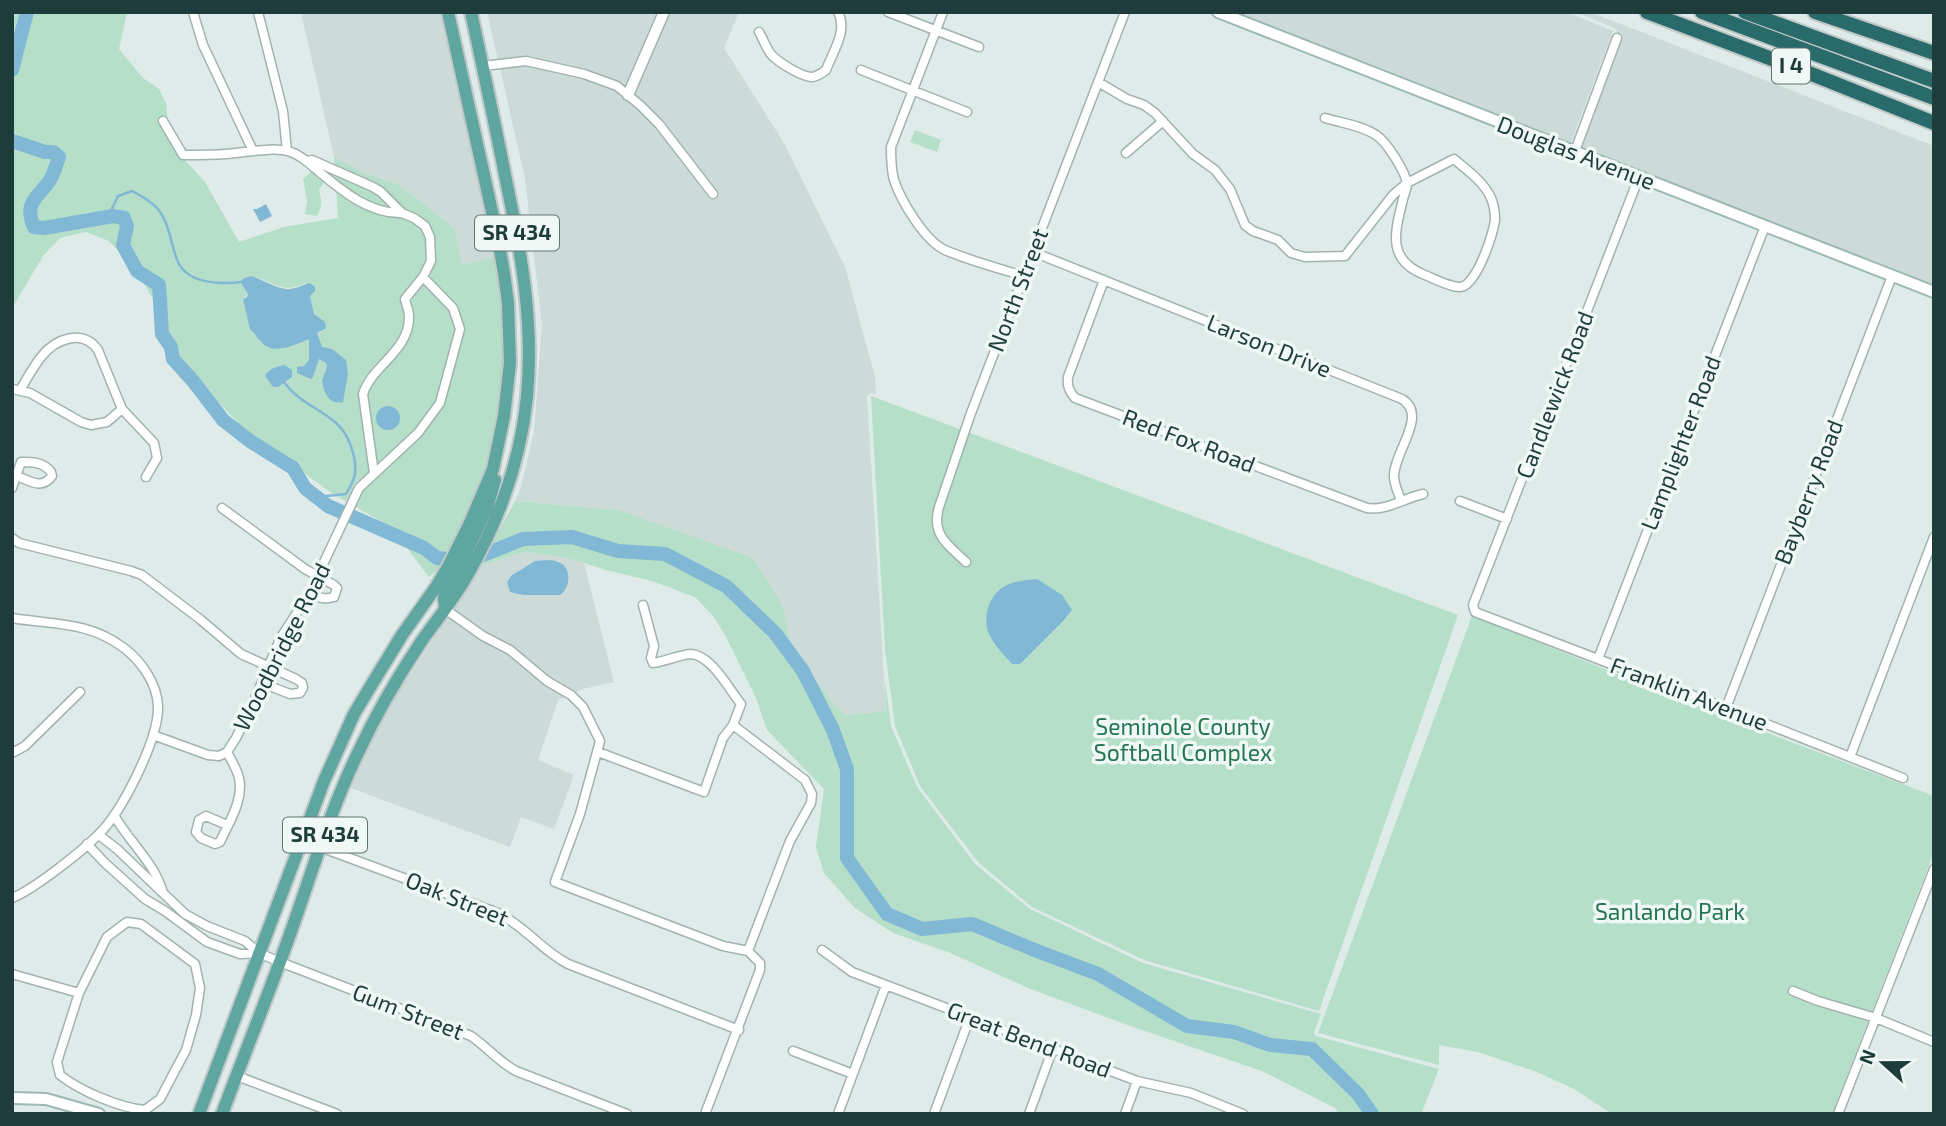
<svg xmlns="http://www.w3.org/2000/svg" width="1946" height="1126" font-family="'Exo 2',sans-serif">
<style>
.built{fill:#ccdbd7;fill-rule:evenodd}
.green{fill:#b5dfc8;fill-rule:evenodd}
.water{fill:#81b8d6}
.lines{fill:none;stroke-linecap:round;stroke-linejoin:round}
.stream{stroke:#81b8d6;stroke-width:2.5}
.river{stroke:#81b8d6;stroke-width:14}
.minor-casing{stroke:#a1b3b0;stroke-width:11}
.tertiary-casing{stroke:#a1b3b0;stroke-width:13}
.secondary-casing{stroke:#9cb8b3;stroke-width:14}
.primary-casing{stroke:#c0c8c8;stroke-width:16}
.motorway-casing{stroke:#c0c8c8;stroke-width:18}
.minor{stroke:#fff;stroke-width:8}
.tertiary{stroke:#fff;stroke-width:10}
.secondary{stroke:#fff;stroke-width:10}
.primary{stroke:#5fa5a0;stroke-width:12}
.motorway{stroke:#286b6a;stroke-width:14}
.labels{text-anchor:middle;stroke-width:7;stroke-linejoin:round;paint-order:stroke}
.shield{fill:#eff8f5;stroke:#5d7472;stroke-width:2}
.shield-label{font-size:21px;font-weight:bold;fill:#1e3c3a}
.street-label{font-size:23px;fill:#1e3c3a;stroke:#eff8f5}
.park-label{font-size:23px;fill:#257654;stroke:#eff8f5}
</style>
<rect width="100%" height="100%" fill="#deebe8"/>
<path class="built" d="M301,12H444L497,256L462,265L453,228L398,184L362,172L334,157Z
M487,12H659L626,89L619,83L604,76L549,62L525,57L498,60Z
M669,12H739L724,48L784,143L845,267L875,377L876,394L871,393L867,396L886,711L846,715L835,706L791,648L783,606L618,510L515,501L520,490L534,432L542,325L525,179L500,68L526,65L583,78L615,90L638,109L655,126L712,200L719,195L662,122L634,94Z
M1237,12H1567L1613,31L1570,145L1448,94Z
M1576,12H1590L1934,146V288L1691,191L1641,174L1580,149L1623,36L1616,33L1617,30L1614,28Z
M525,552L569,558L584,563L614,682L583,689L575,693L549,678L513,647L485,633L453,610L480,566ZM535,561H558L560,595H523L510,592L512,575Z
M448,617L481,639L508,653L544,684L566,697L558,700L538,760L574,775L554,829L521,817L510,847L348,787L373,731Z"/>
<path class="green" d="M12,12H127L119,49L143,78L159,89L166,103L168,125L173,147L205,182L239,242L284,227L338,218L334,157L362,172L398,184L454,228L462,265L497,256L505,343L502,392L488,468L465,523L443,566L429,577L391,527L333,494L247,432L183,366L165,321L137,271L109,241L86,232L60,238L43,256L12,308ZM251,276C274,281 281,295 306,283L314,292L310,296C311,307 312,315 323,320L324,330L295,345L281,349L260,342L249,321L243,299L248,294L242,285V279Z
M915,130L941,140L937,152L910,142Z
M312,171L325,180L319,190C322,201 322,206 317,216L305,214L307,201L303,179Z
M871,396L1458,615L1319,1011L1144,960L1032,907L978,862L920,786L895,726L885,650Z
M515,501L618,510L753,558L783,606L791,648L835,706L846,715L886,711L885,680L891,726L917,787L975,864L1030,909L1143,963L1321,1014L1314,1033L1316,1036L1439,1069L1421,1114H1339L1335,1108L1262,1071L1133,1027L1028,988L948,952L893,933L855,908L824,873L816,847L824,789L767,730L756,698L725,635L713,616L695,597L652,581L606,570L568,558L525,552L480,566Z
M1472,616L1730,719L1934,796V852L1832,1114H1612L1574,1089L1537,1072L1478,1052L1439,1045V1065L1318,1033Z"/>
<path class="water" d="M266,204L272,216L260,222L253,209H257Z
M251,276C262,279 277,289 288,289C296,289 302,285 310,283L315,287V291L310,296L314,314L324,321L326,325L325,329L317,333L322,347L332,349L346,360L348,374L343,402C329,405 324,393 322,381L327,367L326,363L319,359L313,377L311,379L297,373V367L304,366L309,360V339C295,345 274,356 261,342C256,337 255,333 250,329L243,299L247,297L248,294L242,285V279Z
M284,365L292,370V377L278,387H273L265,376C269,368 277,367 284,365Z
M376 418a12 12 0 1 1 24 0a12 12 0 1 1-24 0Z
M535,561C542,561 552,559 558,562C572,566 571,588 560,595H523L510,592L507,582L512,575Z
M1037,579L1062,595L1072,610L1063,621L1020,664H1012C1004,655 994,645 989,634C982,617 989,595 1005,586C1015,581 1026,580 1037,579Z"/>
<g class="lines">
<path class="stream" d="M108,217L118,196L132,191C143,197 156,204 162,215C171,230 171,246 178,262C189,285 221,284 242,282
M284,382C297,401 319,408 336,423C349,434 357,458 355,474C354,481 349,488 346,494L317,497"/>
<path class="river" d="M12,70L27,12
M12,141L45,152H53L59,157C56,165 54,173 50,180C38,198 23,202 34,227L44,228L113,216L124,218L127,226L123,245L137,271L159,285L162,334L171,347L173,359L193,381L223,420L250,441L293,468L305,488L328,506L424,548L437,558L468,561L523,539L572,537L618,551L665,554L726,586L775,633L803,671L833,730L847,769V858L887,914L922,929L972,924L1037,951L1098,974L1187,1026L1234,1032L1270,1045L1312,1049L1358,1094L1372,1114"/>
<g class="minor-casing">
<path id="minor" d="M193,12L203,45L253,151
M258,12L283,111L287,151
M888,12L979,47
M943,12L891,147C891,159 891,169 894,180C901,201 925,241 945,250C970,261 998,268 1024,276
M759,32C763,39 766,47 770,53C776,61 800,76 811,77C817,77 822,73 826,70C833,51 848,31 838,12
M483,66L526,61L584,74L617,86L641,106L659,124L713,194
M861,70L967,112
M1098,82L1127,99L1144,105L1155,113L1193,154L1215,170L1230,189L1245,225L1253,231L1278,240L1291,253L1305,257L1345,256L1393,195L1407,183L1454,159C1468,171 1483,181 1491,198C1493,203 1495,213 1495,219C1494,233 1476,287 1460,287C1449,287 1435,279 1425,275C1386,260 1395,232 1403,199C1404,195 1407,188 1407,184C1406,172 1386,141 1376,135C1361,125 1341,123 1325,118
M163,121L183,155C197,155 212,155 226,154C245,153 273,146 291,152C304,157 307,162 317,170C341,190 369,214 402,213
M1575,151L1617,38
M1126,153L1163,121
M308,161L312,160L373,187L381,192L402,213L414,218L425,226L430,237L431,261L423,277L405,299C406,304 409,311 409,316C410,351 372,365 363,394L374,473
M1639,177L1473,605L1475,612L1726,708L1903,778
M1033,252L1402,399C1429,416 1393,452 1394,478C1395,486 1398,493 1401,500
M1104,280L1068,377C1067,386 1069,391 1075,398L1367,508C1387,511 1404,498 1423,494
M12,389L30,393L81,422L91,425L107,422L122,409
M20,390C27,379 33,367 41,357C55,339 83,328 98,350L122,409L154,443L157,458L146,477
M12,488L21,462C33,462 43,462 51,472L52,476C42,490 30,481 17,476
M1460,501L1507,519
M222,508L305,569L334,585L337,588L334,597C324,600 318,597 309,594
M12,538L19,543L131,571L142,575L201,620L241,654L296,679L302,683L303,688L300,693L290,694L262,683
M966,562C948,545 931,535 939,507L971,413L1125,12
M445,609L483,636L510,650L547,681L571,695L583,707L600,741L580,814L555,882L723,946L748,951
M12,618C53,625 89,621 124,648C141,661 157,683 158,706C159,739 122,812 98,835C81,852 33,890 12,898
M1598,659L1765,226
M1726,708L1892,276
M153,735L208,755L219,756L227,752L236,738L254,701L280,639L309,594L359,488L418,433L440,403L460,329L453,308L423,277
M227,752C231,760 237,769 239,778C244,800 229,822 220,842L215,844L201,838L196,832L199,820L206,816L227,825
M598,752L704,792L723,738L733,725L741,704C729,689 711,655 691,654C683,654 663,662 653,663L651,658L654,646L643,605
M12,753L25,746L80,692
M1850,757L1934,537
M114,815C129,842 155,863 163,893
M99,835L117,849L185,914L207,926L245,941L259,953L280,962L471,1036C487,1047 499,1062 516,1071L627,1114
M87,844L105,863L145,899L165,911L207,942L240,954L259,953
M320,847L498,913C526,927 541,950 568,964L739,1030
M127,922L141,924L195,964L200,988L196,1015L186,1050L160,1099L145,1110C120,1108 80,1091 60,1075L57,1062L79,993L107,937Z
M822,950L852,972L886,985L1137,1081L1191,1093L1243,1114
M12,974L79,993
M1793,991L1818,1001L1876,1018L1934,1042
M793,1051L853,1074
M237,1076L337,1114
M705,1114L760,970V963L748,951L790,841L811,803L812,794L805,780L733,725
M838,1114L886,985
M934,1114L970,1017
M1029,1114L1053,1048
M1125,1114L1137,1081
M1838,1114L1934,869"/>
</g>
<g class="tertiary-casing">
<path id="tertiary" d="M628,95L664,12"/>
</g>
<g class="secondary-casing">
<path id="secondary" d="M1218,12L1934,292
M12,1098L46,1099L99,1114"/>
</g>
<g class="primary-casing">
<path id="primary" d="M445,609L444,597L475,534L487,508L495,480
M199,1114L324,781L354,714L369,689L402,635L436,587L449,565L469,525L493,469L504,416L510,363L508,303L504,273L498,239L448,12
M222,1114C244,1055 268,996 289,937C311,876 329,813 357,755C375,716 397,678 421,642C437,619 455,598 468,574C499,520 521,458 527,396C534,322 521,252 506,180C495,124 483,68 471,12"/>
</g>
<g class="motorway-casing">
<path id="motorway" d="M1647,12L1809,73L1934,123
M1702,12L1934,98
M1745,12L1934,81
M1815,12L1934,53"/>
</g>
<use href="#minor" class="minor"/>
<use href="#tertiary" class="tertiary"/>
<use href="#secondary" class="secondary"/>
<use href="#primary" class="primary"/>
<use href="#motorway" class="motorway"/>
</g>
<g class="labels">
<g class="shield">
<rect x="1772" y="48.5" width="38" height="35" rx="5"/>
<rect x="475" y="215.5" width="84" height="35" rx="5"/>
<rect x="283" y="817.5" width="84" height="35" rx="5"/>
</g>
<g class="shield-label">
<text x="1791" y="73">I 4</text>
<text x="517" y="240">SR 434</text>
<text x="325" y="842">SR 434</text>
</g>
<g class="street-label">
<text transform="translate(1576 153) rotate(21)" y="8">Douglas Avenue</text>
<text transform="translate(1018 290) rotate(-69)" y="8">North Street</text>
<text transform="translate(1269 346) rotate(22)" y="8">Larson Drive</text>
<text transform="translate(1555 395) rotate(-69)" y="8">Candlewick Road</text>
<text transform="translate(1189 441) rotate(21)" y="8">Red Fox Road</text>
<text transform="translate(1681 443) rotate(-69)" y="8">Lamplighter Road</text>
<text transform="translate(1809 492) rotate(-69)" y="8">Bayberry Road</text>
<text transform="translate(282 647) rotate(-63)" y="8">Woodbridge Road</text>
<text transform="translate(1689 694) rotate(21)" y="8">Franklin Avenue</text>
<text transform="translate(457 899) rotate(22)" y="8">Oak Street</text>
<text transform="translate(408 1012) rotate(21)" y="8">Gum Street</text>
<text transform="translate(1029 1040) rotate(21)" y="8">Great Bend Road</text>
</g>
<g class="park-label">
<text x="1183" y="735">Seminole County<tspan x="1183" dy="26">Softball Complex</tspan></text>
<text x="1670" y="920">Sanlando Park</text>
</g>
</g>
<rect width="1946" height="1126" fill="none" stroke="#1e3c3a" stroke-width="28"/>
<g transform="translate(1883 1063) rotate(291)" stroke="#eff8f5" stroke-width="5" paint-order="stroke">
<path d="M0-5L12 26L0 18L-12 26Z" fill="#1e3c3a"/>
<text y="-10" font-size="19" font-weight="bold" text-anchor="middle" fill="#1e3c3a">N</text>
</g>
</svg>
